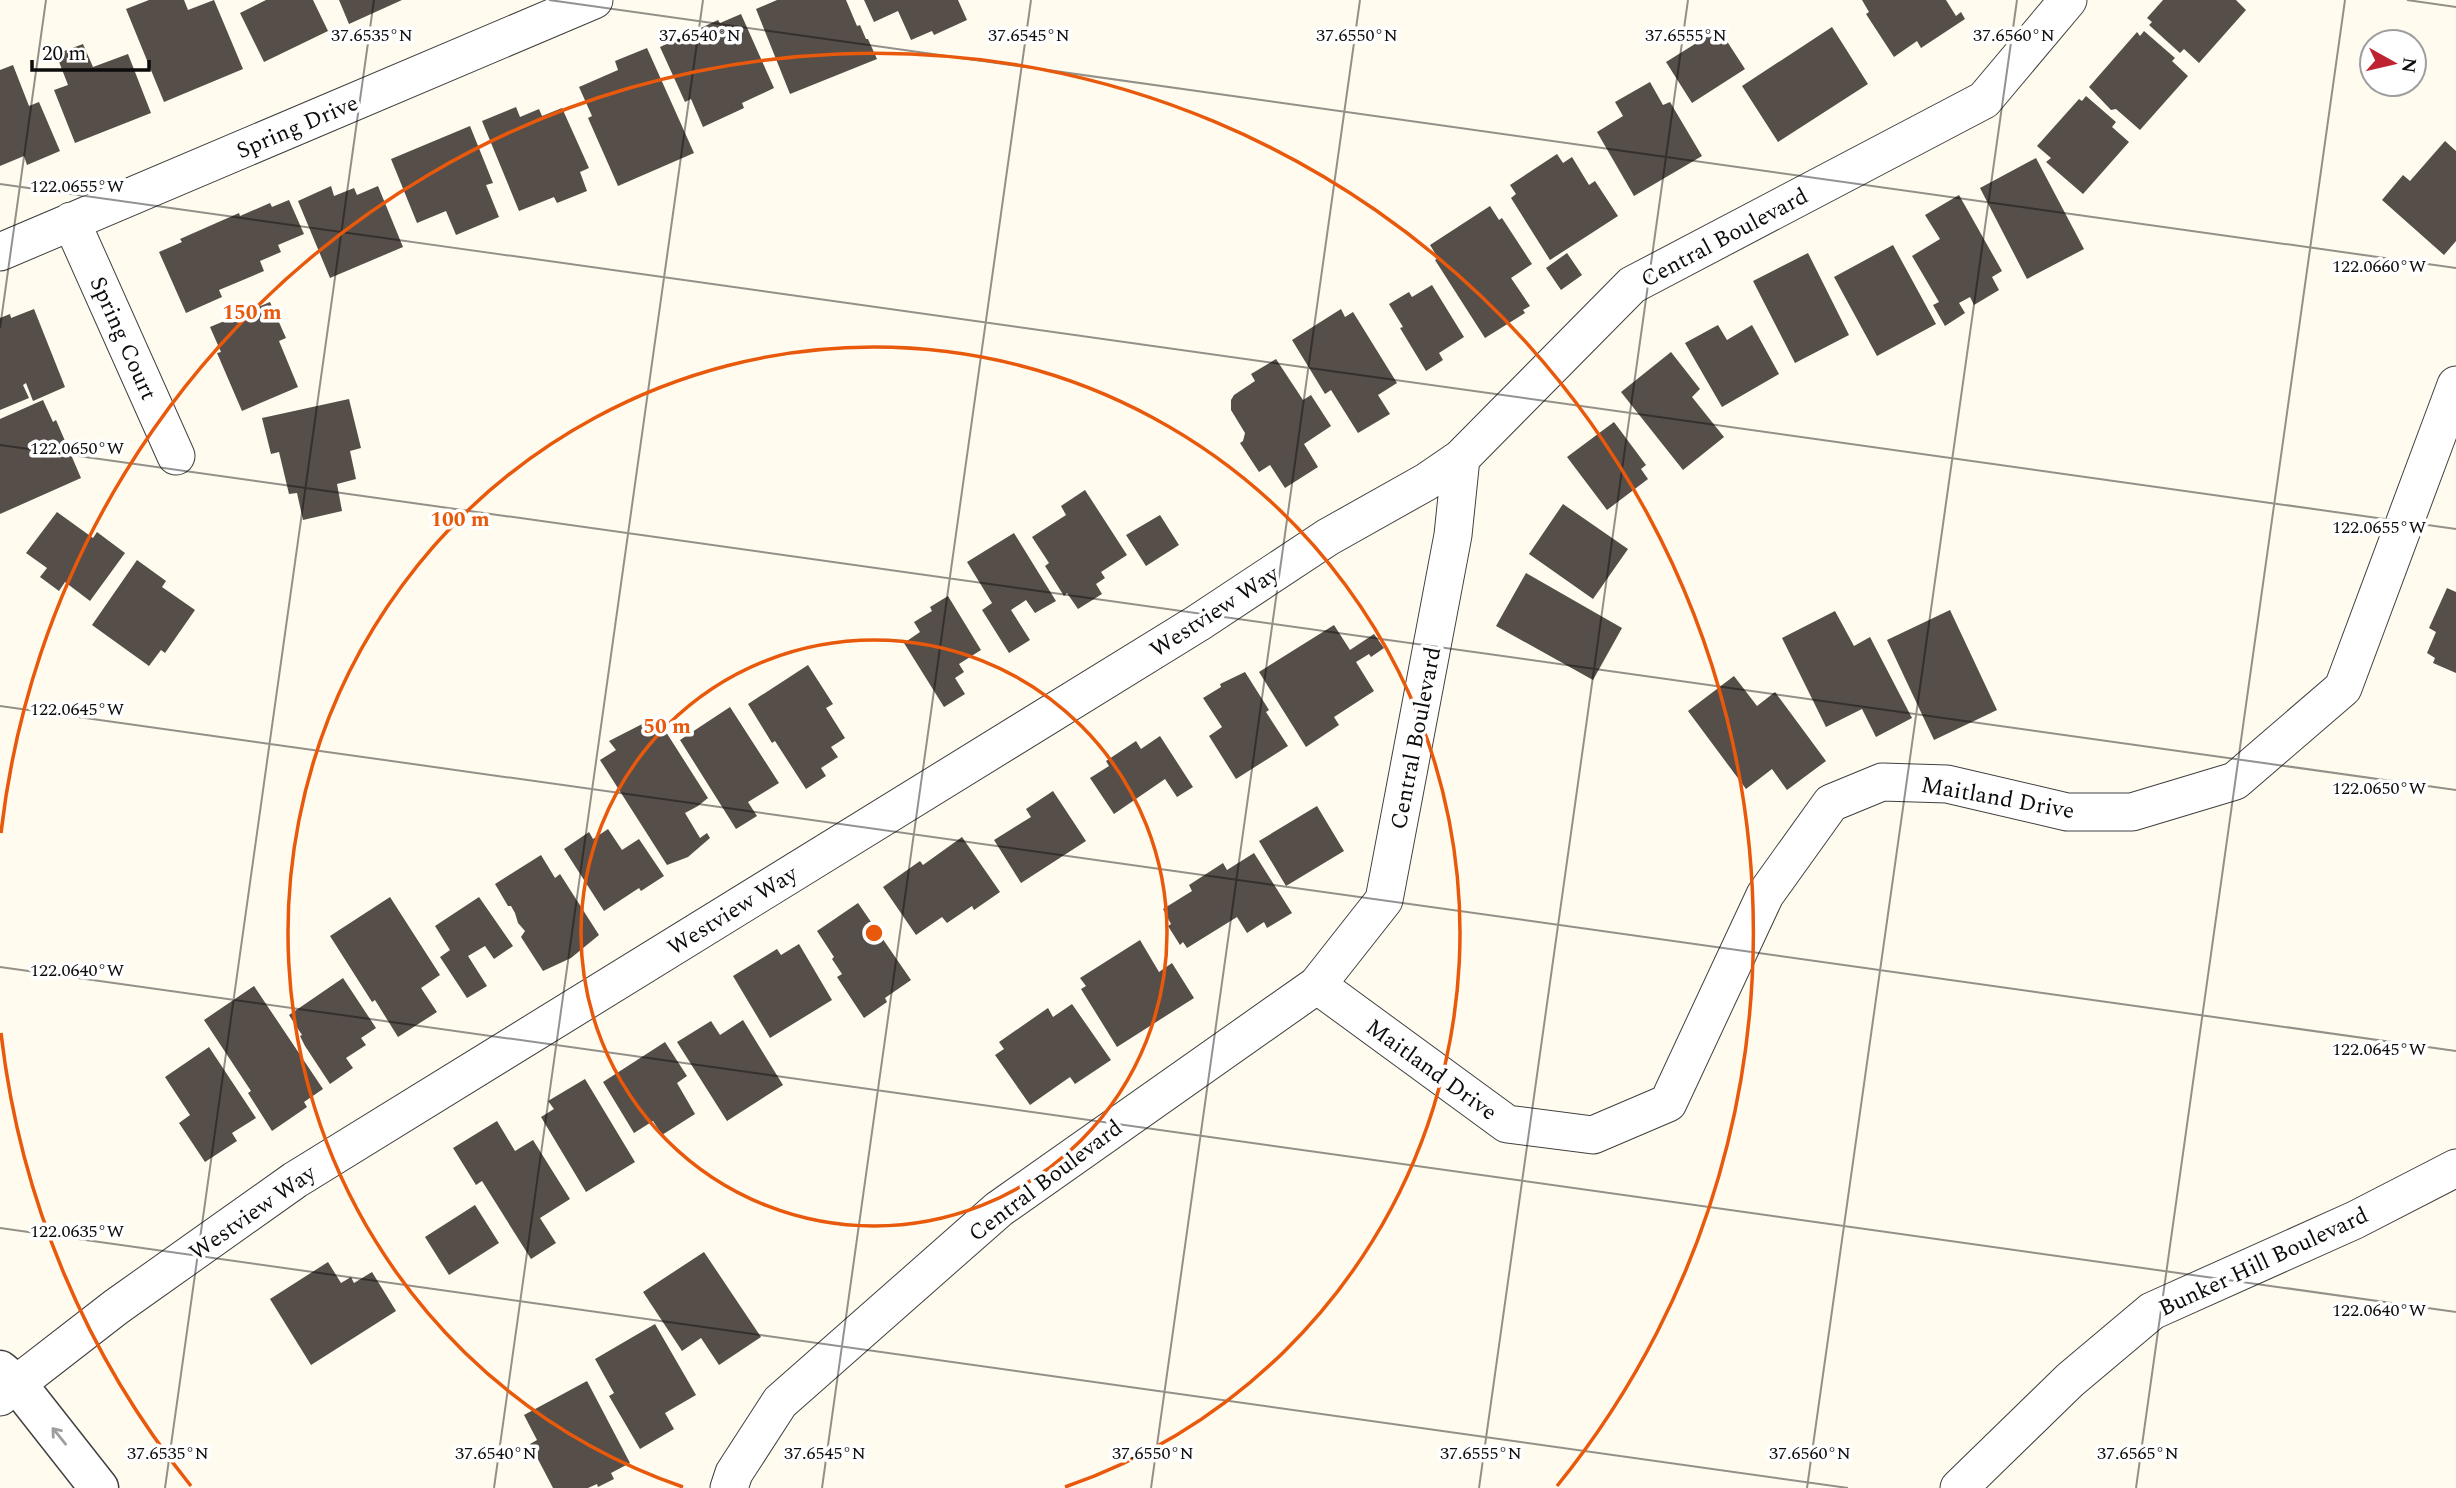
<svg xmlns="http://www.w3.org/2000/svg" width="2456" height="1488" font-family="Spectral,serif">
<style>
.building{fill:#564e49}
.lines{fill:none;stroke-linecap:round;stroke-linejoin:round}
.minor-casing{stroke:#404040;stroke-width:39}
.tertiary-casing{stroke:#404040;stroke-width:41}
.minor{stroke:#fff;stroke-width:37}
.tertiary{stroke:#fff;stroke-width:38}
.oneway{stroke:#9e9e9e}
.ticks{fill:none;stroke:#0d0d0d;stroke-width:2;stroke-opacity:0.45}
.ring{fill:none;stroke:#e8590c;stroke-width:3.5}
.labels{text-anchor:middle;stroke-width:7;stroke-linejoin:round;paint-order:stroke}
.street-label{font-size:23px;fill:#0d0d0d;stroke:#fff}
.ticks-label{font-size:18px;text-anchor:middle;fill:#0d0d0d;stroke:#fff;stroke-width:7;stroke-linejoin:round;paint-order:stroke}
.centre{fill:#e8590c;stroke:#fff;stroke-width:3.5}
.ring-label{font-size:21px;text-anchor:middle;font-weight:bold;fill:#e8590c;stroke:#fff;stroke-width:7;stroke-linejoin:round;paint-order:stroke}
</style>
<rect width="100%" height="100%" fill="#fffbee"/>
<path class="building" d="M149,0H184L188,10L214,0L243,69L164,102L126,9Z
M266,0H313L328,31L264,62L240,13Z
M339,0H402L349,24Z
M777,0H846L857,26L860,25L866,39H868L877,59L790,94L756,9Z
M864,0H958L967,20L934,35L932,31L911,40L898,11L874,22Z
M1862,0H1946L1956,16L1961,12L1965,19L1921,48L1917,41L1894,57L1866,14L1869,12Z
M2163,0H2236L2246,10L2199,63L2184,49L2180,53L2149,25L2152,22L2147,18Z
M741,14L774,88L742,103L744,108L703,127L691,99L685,102L660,47L718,20L720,23Z
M1832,27L1868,84L1778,142L1742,86Z
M1719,29L1745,69L1692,103L1666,62Z
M2144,31L2175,58L2172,61L2188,76L2140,130L2116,109L2111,110L2089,87L2137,32L2140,36Z
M83,44L93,67L128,54L151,113L75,143L54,90L68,85L56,54Z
M647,48L694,153L618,186L588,118L592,116L579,87L618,70L615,61Z
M13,65L29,106L39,102L60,151L27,165L24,156L0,166V70Z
M1650,82L1663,105L1670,102L1702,156L1634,196L1597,132L1623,116L1615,102Z
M2086,96L2116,122L2112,127L2129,142L2083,194L2046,162L2051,158L2037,146L2079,99L2082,101Z
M516,107L520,117L539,109L542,116L562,108L589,168L580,172L587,191L557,203L554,197L519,211L482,121Z
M470,126L493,183L486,185L499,217L456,235L446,211L417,223L391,159Z
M2445,141L2456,151V241L2444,255L2382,200L2403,175L2410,181Z
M1557,154L1563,163L1572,157L1589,185L1595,181L1618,216L1550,260L1511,198L1516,194L1510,185Z
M2036,158L2084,249L2027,279L1980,188Z
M331,186L334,196L354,188L357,195L378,186L403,247L330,278L298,201Z
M1959,195L2002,271L1992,277L1999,290L1974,305L1970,297L1959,303L1965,313L1945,326L1933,305L1939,302L1912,256L1940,239L1925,215Z
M289,200L304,234L278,245L281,252L260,261L264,271L219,290L222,297L186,313L159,252L182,242L180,239L239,213L240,216L270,203L272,207Z
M1490,206L1499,220L1502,218L1532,264L1511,278L1530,306L1523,310L1525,313L1485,338L1435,260L1438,258L1430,245Z
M1893,245L1936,324L1877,356L1834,277Z
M1567,253L1582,275L1561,290L1546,268Z
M1808,253L1849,335L1795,363L1753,281Z
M1432,285L1464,337L1439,353L1443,360L1426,371L1400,328L1403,327L1389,304L1409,292L1412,297Z
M270,302L286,338L279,341L298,387L242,411L217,353L221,352L210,327Z
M34,309L65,387L33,401L26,383L23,385L29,398L0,410V318L10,314L11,318Z
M1341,309L1345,317L1353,312L1397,383L1378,395L1390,414L1358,433L1331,390L1325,394L1292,340Z
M1718,325L1727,340L1752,325L1779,374L1722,407L1685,343Z
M1671,352L1700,389L1692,397L1724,437L1683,470L1621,392Z
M1276,359L1303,400L1311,395L1331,426L1304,444L1318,467L1285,488L1270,465L1259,472L1240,443L1243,441L1245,433L1231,410V400L1234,395L1255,381L1251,374Z
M349,399L361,448L350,451L356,479L337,484L342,511L303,520L297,493L289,494L279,452L271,454L262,418Z
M43,400L53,422L56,420L81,478L0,514V419Z
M1614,422L1646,465L1641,469L1648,479L1607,510L1567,457Z
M1085,490L1127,555L1101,572L1105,578L1096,584L1102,594L1078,609L1067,593L1064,596L1045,566L1049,563L1032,537L1066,515L1061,506Z
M1563,504L1628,549L1593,599L1529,554Z
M57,512L93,538L97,532L125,553L90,601L65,582L59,591L40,577L47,568L26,553Z
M1160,515L1179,545L1146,566L1126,535Z
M1014,533L1056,601L1035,613L1026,600L1011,610L1030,640L1009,653L982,610L992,603L967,562Z
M137,560L166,581L162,587L195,610L165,653L161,650L149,666L92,625Z
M1526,573L1622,628L1593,680L1496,626Z
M2447,588L2456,592V673L2433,663L2435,658L2427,653L2436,632L2429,628Z
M948,596L981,650L959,664L964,672L955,678L965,694L944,707L904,643L920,632L914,622L932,611L930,607Z
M1950,610L1997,710L1934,740L1887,640Z
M1835,611L1854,646L1870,637L1912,718L1876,737L1862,709L1826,727L1782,638Z
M1334,625L1350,650L1374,634L1384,648L1371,657L1369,654L1356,662L1374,691L1334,717L1339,725L1306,747L1259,672Z
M808,665L833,704L826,708L845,738L831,747L838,757L821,768L826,776L806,789L775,741L772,743L748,704Z
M1245,672L1269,710L1266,712L1288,746L1236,779L1209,736L1222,727L1203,698L1221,687L1220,684Z
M1734,676L1757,706L1775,692L1826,761L1787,790L1772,769L1746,789L1688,711Z
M730,707L779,783L748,802L757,816L736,829L680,740Z
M654,718L658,723L659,721L708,798L698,806L685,813L700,838L707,833L710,838L688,857L667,865L600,760L616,750L609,741Z
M1160,736L1193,787L1177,797L1165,779L1114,814L1090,778L1109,766L1106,761L1136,741L1141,749Z
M1053,791L1086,841L1021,883L994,840L1031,817L1026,809Z
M1317,806L1344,851L1286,886L1259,841Z
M608,829L622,850L639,839L664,876L641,891L639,888L604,911L564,849L589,832L593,839Z
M962,837L1000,892L974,910L972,906L947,923L942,917L916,935L883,887L920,861L923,865Z
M1254,853L1292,913L1267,928L1264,922L1247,933L1237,917L1187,948L1183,942L1180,945L1168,926L1171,924L1163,909L1192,891L1189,885L1223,863L1227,870Z
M541,855L555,878L560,874L599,935L571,958L543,971L521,937L525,931L518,923L515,913L511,906H508L495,884Z
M390,897L440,975L421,988L437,1012L398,1037L375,1000L372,1002L330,936Z
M479,897L513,946L494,959L485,946L468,956L487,986L467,998L440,957L450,950L435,926Z
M858,903L911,980L885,998L887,1002L864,1018L837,977L842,974L832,959L834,957L817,931Z
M1140,940L1159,972L1172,963L1194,998L1117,1047L1081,989L1086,986L1080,978Z
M799,944L832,1000L770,1038L733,976L777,949L781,955Z
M343,978L376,1028L361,1038L366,1045L346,1058L353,1068L330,1084L305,1046L300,1036L302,1035L289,1015Z
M254,986L323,1089L304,1102L307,1107L272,1131L248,1093L251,1091L204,1020Z
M1072,1004L1111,1060L1075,1084L1070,1077L1030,1105L995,1055L1004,1049L999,1042L1048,1008L1053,1017Z
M743,1020L783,1085L727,1121L677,1042L711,1021L720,1035Z
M665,1042L687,1076L677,1083L695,1114L662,1135L653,1121L634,1133L603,1082Z
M209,1047L256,1118L232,1133L237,1141L205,1162L179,1123L190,1115L165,1077Z
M585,1079L635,1162L586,1192L541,1117L554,1109L548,1101Z
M497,1121L515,1151L533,1140L570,1199L540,1218L556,1243L531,1259L482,1181L476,1185L453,1148Z
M475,1205L499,1243L449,1275L425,1237Z
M704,1252L761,1337L719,1365L701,1338L682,1351L643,1292Z
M328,1262L341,1283L351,1277L354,1283L372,1272L396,1311L311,1365L270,1299Z
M655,1324L696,1395L665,1413L674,1429L640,1449L609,1396L614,1393L595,1359Z
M587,1381L630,1463L611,1473L614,1479L598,1487L597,1484L588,1488H553L530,1444L537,1440L524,1415Z"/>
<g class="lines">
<g class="minor-casing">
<path id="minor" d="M71,221L176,456
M0,252L594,0
M1317,985L1507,1124L1593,1135L1668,1103L1765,895L1831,803L1882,782L1947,784L2067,812H2132L2235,781L2343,688L2456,385
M0,1397L116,1307L295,1180L1198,623L1328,537L1426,482L1461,458
M729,1488L734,1473L780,1402L999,1209L1317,985L1384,900L1453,535L1461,458L1632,285L1984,100L2068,0
M1959,1488L2070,1380L2152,1311L2355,1220L2456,1168"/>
</g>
<g class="tertiary-casing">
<path id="tertiary" d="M0,1370L18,1385L99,1488"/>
</g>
<use href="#minor" class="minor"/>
<use href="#tertiary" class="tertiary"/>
</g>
<defs><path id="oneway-shaft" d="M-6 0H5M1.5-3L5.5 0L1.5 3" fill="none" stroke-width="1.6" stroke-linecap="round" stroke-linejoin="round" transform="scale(1.75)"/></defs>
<use class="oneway" href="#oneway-shaft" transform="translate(59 1436) rotate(-129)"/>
<path class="ticks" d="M549,0L2456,268M2407,0L2456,7M0,184L2456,529M0,328L46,0M0,445L2456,790M0,706L2456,1051M0,967L2456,1312M0,1228L1848,1488M165,1488L374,0M494,1488L703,0M822,1488L1031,0M1151,1488L1360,0M1479,1488L1688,0M1807,1488L2017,0M2136,1488L2345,0"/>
<g class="ring">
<circle cx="874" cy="933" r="293"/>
<path d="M683 1487A586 586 0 1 1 1065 1487"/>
<path d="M191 1486A879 879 0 0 1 1 1033M1 833A879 879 0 1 1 1557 1486"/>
</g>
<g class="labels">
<g class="street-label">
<text transform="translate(297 126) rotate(-23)" y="8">Spring Drive</text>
<text transform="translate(1724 237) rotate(-28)" y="8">Central Boulevard</text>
<text transform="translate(124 338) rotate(66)" y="8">Spring Court</text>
<text transform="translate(1214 611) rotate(-33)" y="8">Westview Way</text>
<text transform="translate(1415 738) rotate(-79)" y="8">Central Boulevard</text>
<text transform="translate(1998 797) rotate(10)" y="8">Maitland Drive</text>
<text transform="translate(732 910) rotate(-32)" y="8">Westview Way</text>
<text transform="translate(1432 1069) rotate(36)" y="8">Maitland Drive</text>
<text transform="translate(1045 1180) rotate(-37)" y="8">Central Boulevard</text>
<text transform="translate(252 1212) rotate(-35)" y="8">Westview Way</text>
<text transform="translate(2263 1261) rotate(-25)" y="8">Bunker Hill Boulevard</text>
</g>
</g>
<g class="ticks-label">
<text x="372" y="41">37.6535°N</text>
<text x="700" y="41">37.6540°N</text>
<text x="1029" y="41">37.6545°N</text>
<text x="1357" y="41">37.6550°N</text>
<text x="1686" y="41">37.6555°N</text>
<text x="2014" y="41">37.6560°N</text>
<text x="77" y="192">122.0655°W</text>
<text x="2379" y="272">122.0660°W</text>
<text x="77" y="454">122.0650°W</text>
<text x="2379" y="533">122.0655°W</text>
<text x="77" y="715">122.0645°W</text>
<text x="2379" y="794">122.0650°W</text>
<text x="77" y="976">122.0640°W</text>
<text x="2379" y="1055">122.0645°W</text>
<text x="77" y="1237">122.0635°W</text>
<text x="2379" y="1316">122.0640°W</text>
<text x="168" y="1459">37.6535°N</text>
<text x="496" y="1459">37.6540°N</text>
<text x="825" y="1459">37.6545°N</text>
<text x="1153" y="1459">37.6550°N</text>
<text x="1481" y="1459">37.6555°N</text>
<text x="1810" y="1459">37.6560°N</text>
<text x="2138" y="1459">37.6565°N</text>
</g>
<circle cx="874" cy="933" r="10" class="centre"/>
<g class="ring-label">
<text x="252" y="319">150 m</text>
<text x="460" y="526">100 m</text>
<text x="667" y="733">50 m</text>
</g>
<g transform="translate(2393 63) rotate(98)"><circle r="33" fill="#ffffff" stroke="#9e9e9e" stroke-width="2"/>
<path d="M0-5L12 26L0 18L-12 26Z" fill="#bf2331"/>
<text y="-10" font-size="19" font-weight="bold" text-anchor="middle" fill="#0d0d0d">N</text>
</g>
<path d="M32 60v10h117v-10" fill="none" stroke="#0d0d0d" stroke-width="3.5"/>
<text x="42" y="60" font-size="21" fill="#0d0d0d" stroke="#ffffff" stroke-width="5" paint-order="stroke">20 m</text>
</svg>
